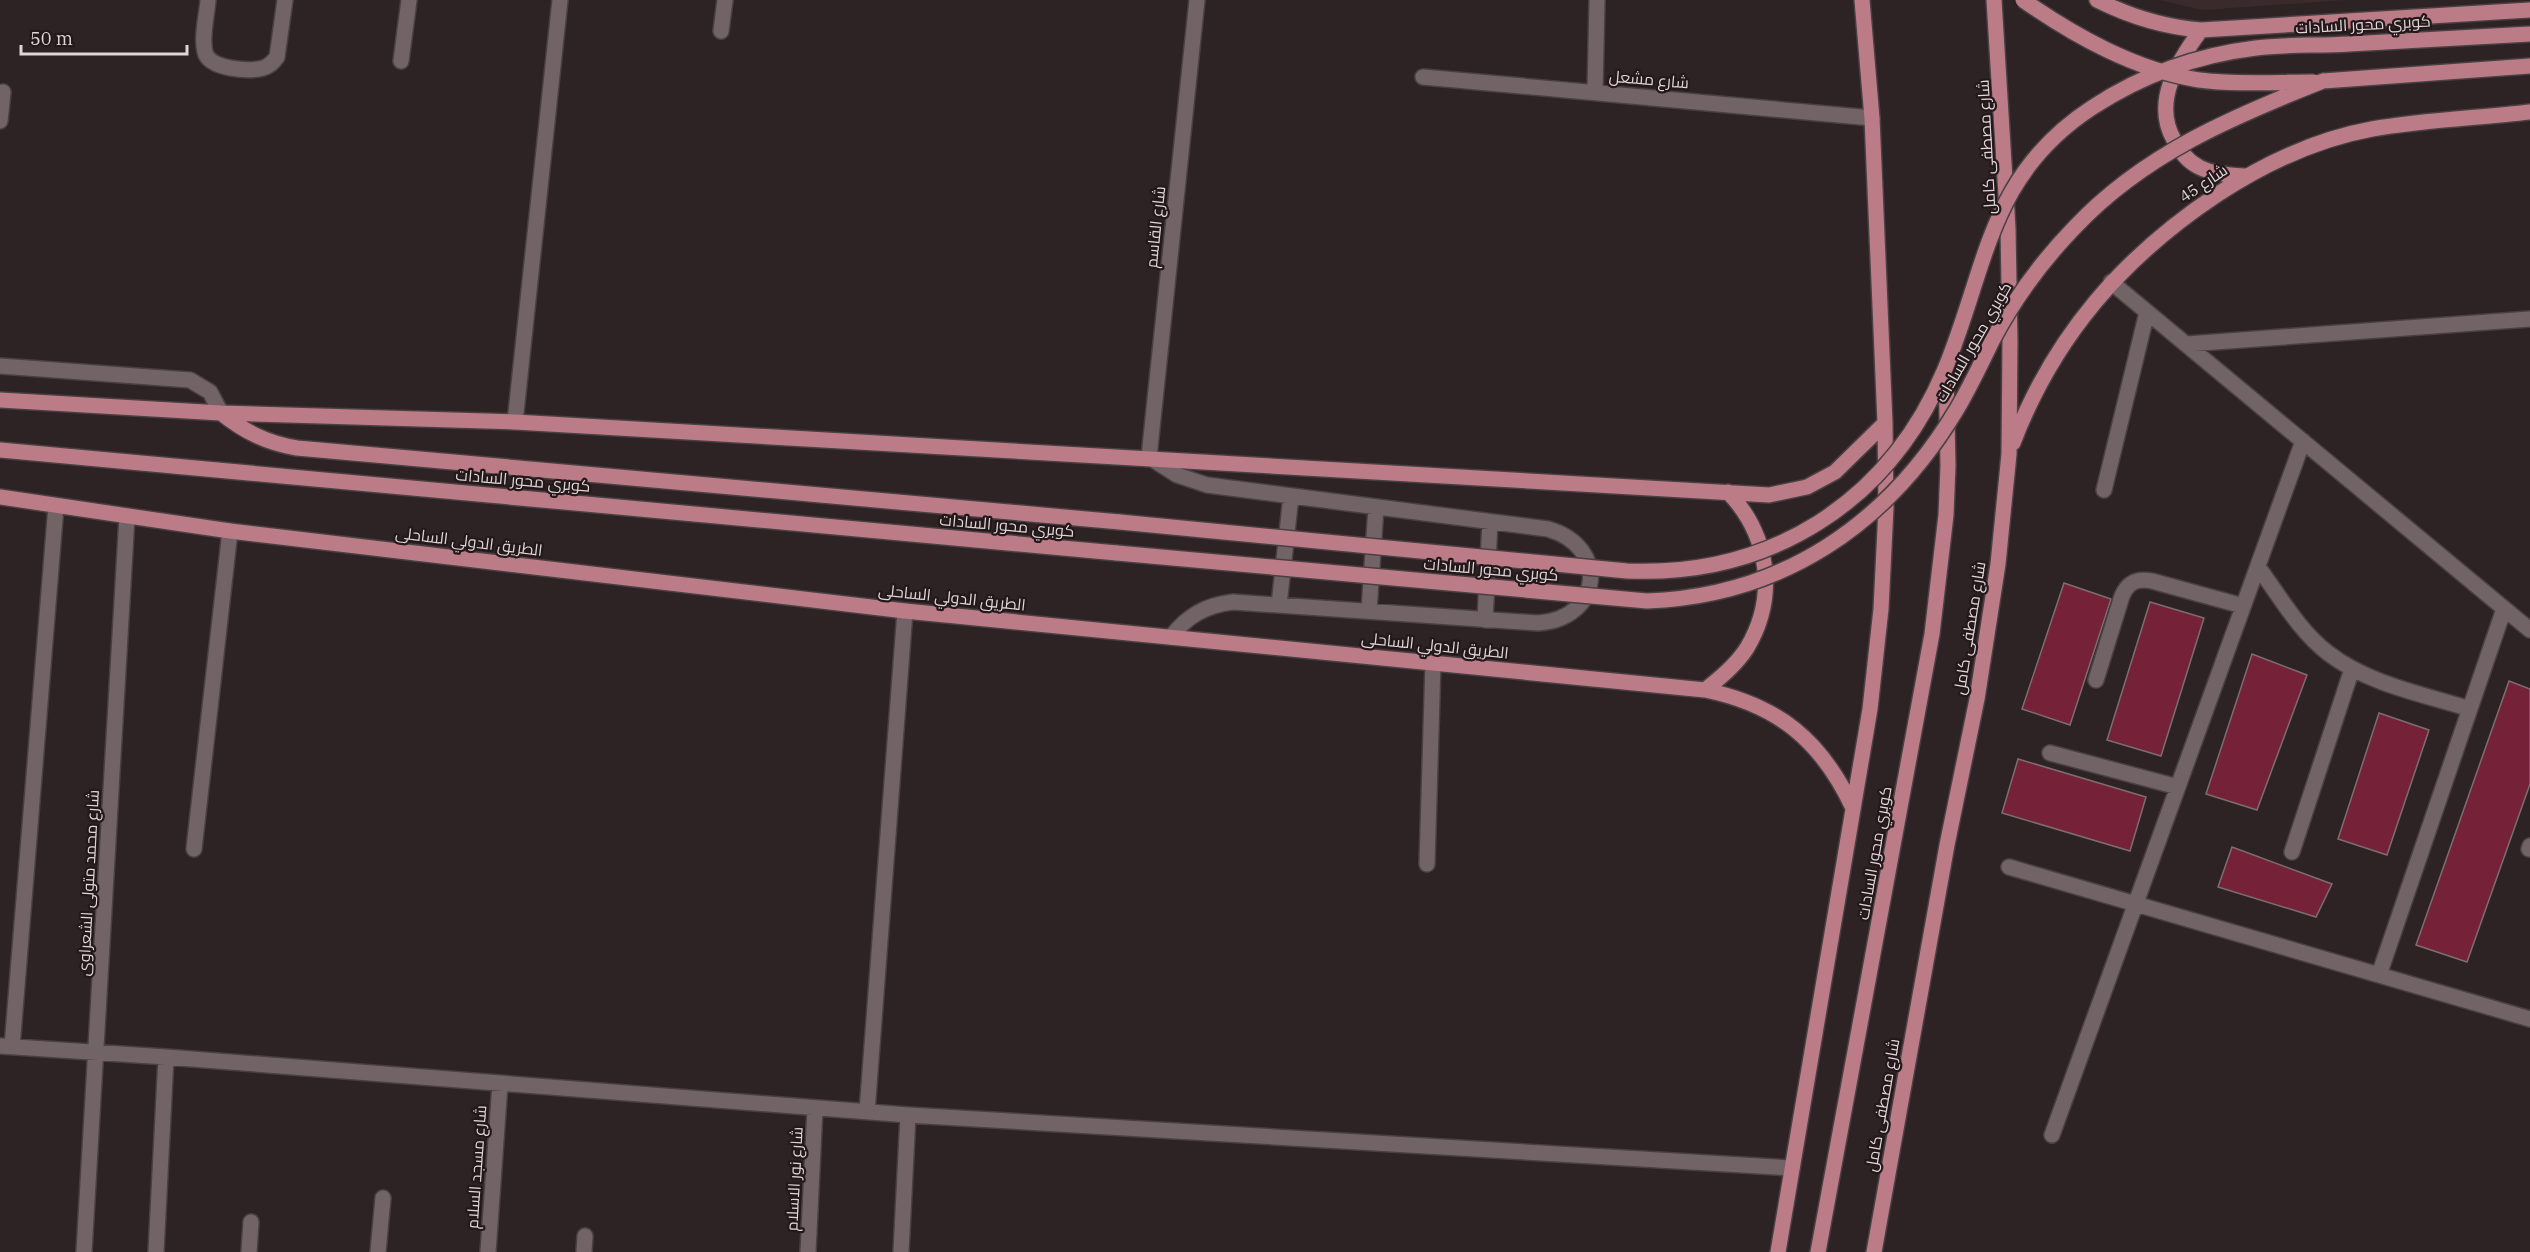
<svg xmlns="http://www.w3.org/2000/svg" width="2530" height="1252" font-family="'IBM Plex Serif',Cairo,serif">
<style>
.built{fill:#3b2a2c}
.building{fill:#752238;stroke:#7c6e70;stroke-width:1.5}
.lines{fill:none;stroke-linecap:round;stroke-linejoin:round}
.minor-casing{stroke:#494042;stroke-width:18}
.major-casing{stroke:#494042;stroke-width:18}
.minor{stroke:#726466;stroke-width:15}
.major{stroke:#bb7b87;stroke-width:15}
.major-bridge-casing{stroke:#494042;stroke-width:18;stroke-linecap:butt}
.major-bridge{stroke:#bb7b87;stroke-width:15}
.labels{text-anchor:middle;stroke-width:4.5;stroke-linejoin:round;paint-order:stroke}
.street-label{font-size:16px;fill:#ded6d7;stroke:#24181a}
</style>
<rect width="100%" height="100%" fill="#2d2224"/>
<path class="built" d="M2159,0H2346L2203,10Z"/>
<path class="building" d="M2064,583L2111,599L2070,725L2022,709Z
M2150,602L2204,618L2161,756L2107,740Z
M2252,654L2307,675L2257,810L2206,794Z
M2509,681L2530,689V784L2467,962L2416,945Z
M2379,713L2429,730L2387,855L2338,839Z
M2018,759L2146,797L2130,851L2002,813Z
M2232,847L2332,884L2316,917L2218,887Z"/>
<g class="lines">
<g class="minor-casing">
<path id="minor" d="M208,0C207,15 201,37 205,52C209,69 248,72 263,68C270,66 273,62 277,57L285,0
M721,31L725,0
M401,61L409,0
M1423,77L1872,118
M1595,92L1597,0
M0,121L3,92
M2111,282L2530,630
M2187,344L2530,319
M0,366L190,380L210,392L221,413
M515,422L560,0
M2104,490L2147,312
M2258,567C2279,595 2299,631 2328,653C2368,684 2422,694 2470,709
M1279,605L1291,496
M1369,611L1376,507
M1485,620L1490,522
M1171,637C1187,616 1206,605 1233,602L1538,623C1602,619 1610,547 1548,529L1207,485L1177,475L1149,457L1197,0
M2096,680L2122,596C2128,582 2137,578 2152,581L2243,606
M2050,753L2178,787
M194,849L230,531
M2529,849L2530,846
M2292,852L2352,669
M1427,864L1433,663
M2009,867L2530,1019
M2379,975L2504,609
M0,1046L166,1057L908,1115L1792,1168
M12,1047L56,506
M867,1112L905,611
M2052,1135L2303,441
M84,1252L127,516
M156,1252L166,1057
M249,1252L251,1222
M378,1252L383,1198
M488,1252L500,1084
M584,1252L585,1236
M808,1252L815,1108
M901,1252L908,1115"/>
</g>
<g class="major-casing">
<path id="major" d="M2097,0C2131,17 2163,27 2201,30L2530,10
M2201,30C2178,61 2152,102 2174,140C2181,152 2187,161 2199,167C2212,174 2230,175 2245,176
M2323,81L2530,66
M0,400L221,413L515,422L1769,495L1807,487L1835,472L1885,423
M221,413C245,432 267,443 297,448L1120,522
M2013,443C2054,336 2123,257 2218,194C2264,164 2317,139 2372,129C2423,120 2478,118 2530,112
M0,450L1117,553
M0,497L230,531L905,611L1705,690C1778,705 1821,740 1853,808
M1705,690C1720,678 1736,665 1747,648C1778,596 1769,535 1728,492
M1778,1252L1870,709L1881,609L1886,508L1885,423L1872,118L1862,0
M1818,1252L1932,634L1946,515L1948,466L1946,367
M1874,1252L1947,845L1977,699L1998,564L2009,454L2010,341L2008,228L1994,0"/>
</g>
<use href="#minor" class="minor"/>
<use href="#major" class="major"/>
<g class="major-bridge-casing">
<path id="major-bridge" d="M2023,0C2075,36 2135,70 2199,80C2236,85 2276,82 2314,82
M1120,522L1627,571C1770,577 1889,503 1945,369C1988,265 1988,175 2093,107C2142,75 2198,55 2256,48C2287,44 2318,46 2349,44C2410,41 2470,37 2530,34
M1117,553L1647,601C1783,596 1888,524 1957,409C1970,387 1981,364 1992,341C2014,299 2042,261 2075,227C2144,154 2232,117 2323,81"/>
</g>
<use href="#major-bridge" class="major-bridge"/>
</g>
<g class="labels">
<g class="street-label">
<text transform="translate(2363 24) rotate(-3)" y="6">كوبري محور السادات</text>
<text transform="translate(1649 79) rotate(5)" y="6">شارع مشعل</text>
<text transform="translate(1986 147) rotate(-93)" y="6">شارع مصطفى كامل</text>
<text transform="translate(2203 183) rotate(-34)" y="6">شارع 45</text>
<text transform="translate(1155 227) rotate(-84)" y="6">شارع القاسم</text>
<text transform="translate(1973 342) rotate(-60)" y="6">كوبري محور السادات</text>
<text transform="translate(523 480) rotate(5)" y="6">كوبري محور السادات</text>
<text transform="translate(1007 525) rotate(5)" y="6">كوبري محور السادات</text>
<text transform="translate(469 541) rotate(7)" y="6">الطريق الدولي الساحلى</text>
<text transform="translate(1491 569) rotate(5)" y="6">كوبري محور السادات</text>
<text transform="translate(952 597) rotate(6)" y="6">الطريق الدولي الساحلى</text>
<text transform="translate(1969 628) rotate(-81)" y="6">شارع مصطفى كامل</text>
<text transform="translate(1435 645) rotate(6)" y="6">الطريق الدولي الساحلى</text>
<text transform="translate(1874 853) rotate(-80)" y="6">كوبري محور السادات</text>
<text transform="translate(88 883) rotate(-87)" y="6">شارع محمد متولى الشعراوى</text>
<text transform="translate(1882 1105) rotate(-80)" y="6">شارع مصطفى كامل</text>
<text transform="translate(476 1167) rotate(-86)" y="6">شارع مسجد السلام</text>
<text transform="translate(794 1179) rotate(-87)" y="6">شارع نور الاسلام</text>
</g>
</g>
<path d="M21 45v9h166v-9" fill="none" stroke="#ded6d7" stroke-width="3"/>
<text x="30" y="45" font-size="18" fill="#ded6d7" stroke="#24181a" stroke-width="4.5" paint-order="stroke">50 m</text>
</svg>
